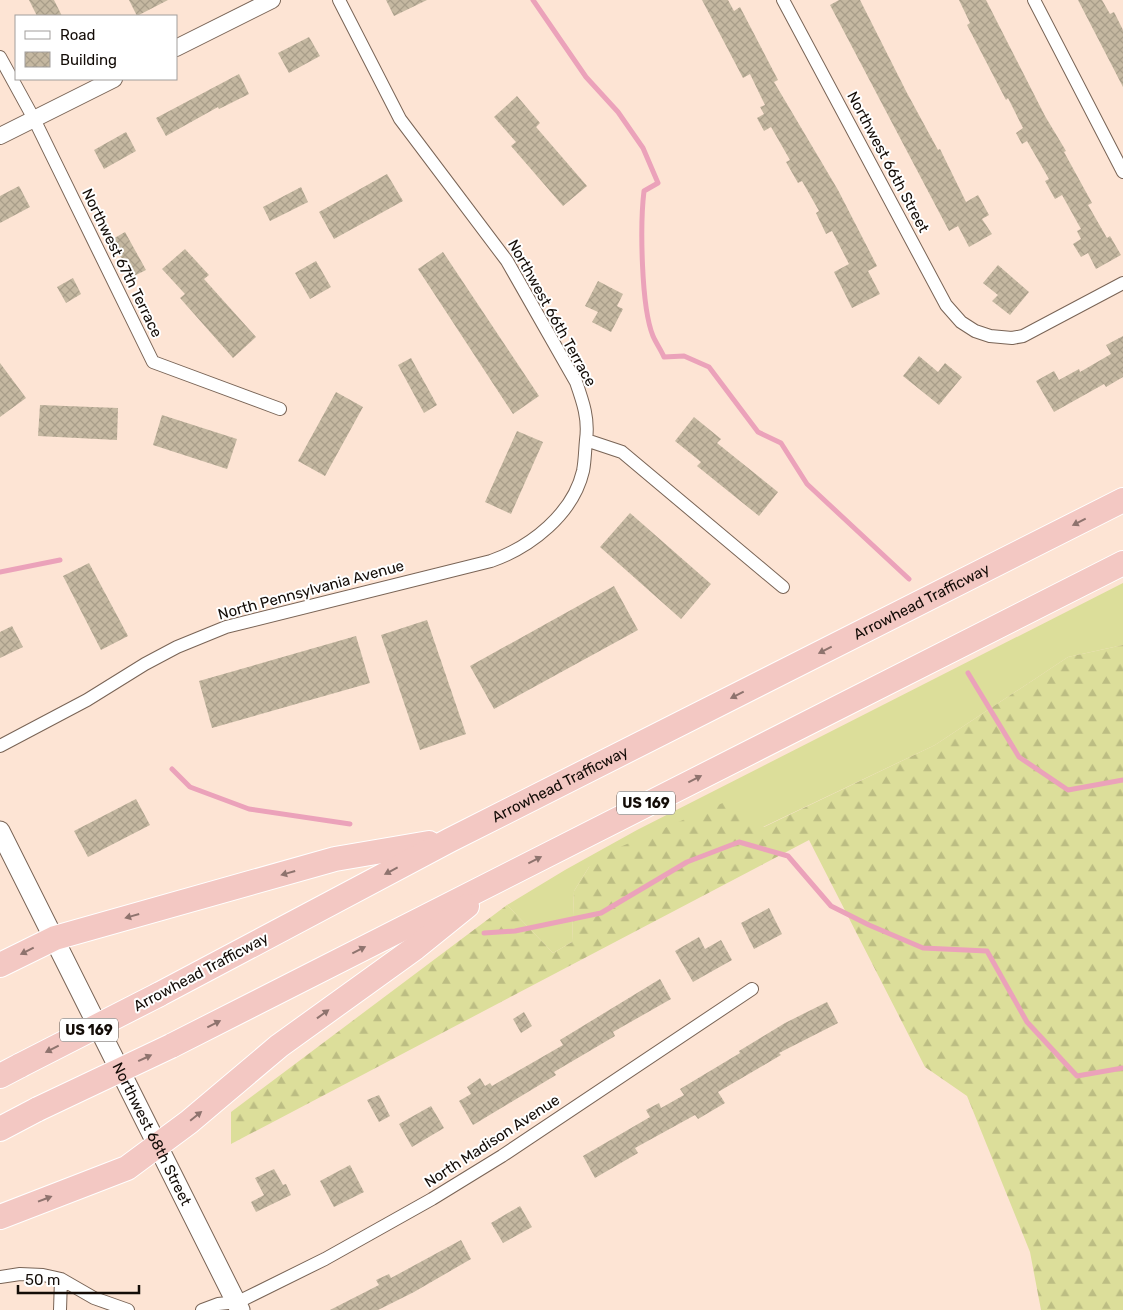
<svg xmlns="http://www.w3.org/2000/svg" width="1123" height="1310" font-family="Rubik,sans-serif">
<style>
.grass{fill:#dcde9a}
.forest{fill:url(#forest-firs)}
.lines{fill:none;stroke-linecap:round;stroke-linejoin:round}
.stream{stroke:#eba2ba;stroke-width:5}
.building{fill:url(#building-cross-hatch)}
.minor-casing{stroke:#796456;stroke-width:14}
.tertiary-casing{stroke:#796456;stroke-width:18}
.secondary-casing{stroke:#796456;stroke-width:21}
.motorway-casing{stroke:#fff;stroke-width:26}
.minor{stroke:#fff;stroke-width:12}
.tertiary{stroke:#fff;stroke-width:16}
.secondary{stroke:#fff;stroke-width:19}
.motorway{stroke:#f3c8c3;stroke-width:24}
.motorway-bridge-casing{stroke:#fff;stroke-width:26;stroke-linecap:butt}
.motorway-bridge{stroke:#f3c8c3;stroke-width:24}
.oneway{fill:#8e736e}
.labels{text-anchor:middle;stroke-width:4;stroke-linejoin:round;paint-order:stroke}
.shield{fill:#fff;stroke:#5a5551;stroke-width:1}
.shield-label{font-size:14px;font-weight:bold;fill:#130c07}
.street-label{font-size:15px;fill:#130c07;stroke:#fff}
</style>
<defs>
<pattern id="forest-firs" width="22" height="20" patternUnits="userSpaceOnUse" patternTransform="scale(1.25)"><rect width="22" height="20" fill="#dcde9a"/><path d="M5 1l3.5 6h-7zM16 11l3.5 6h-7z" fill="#bcbd83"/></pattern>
<pattern id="building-cross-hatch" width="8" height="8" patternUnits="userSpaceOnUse" patternTransform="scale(1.25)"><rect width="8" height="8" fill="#c5b8a1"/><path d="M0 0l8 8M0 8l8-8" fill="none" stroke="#a89d89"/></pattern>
</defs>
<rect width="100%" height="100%" fill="#fde4d4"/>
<path class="grass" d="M1123,583V645L1068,657L935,745L763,827L589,867L574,891L572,942L553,953L507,905L565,870L637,830Z"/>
<path class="forest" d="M1123,645V1310H1041L1030,1252L967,1096L925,1067L809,840L231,1144V1112L507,905L553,953L572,942L574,891L589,867L613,850L732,799L764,827L935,745L1068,657Z"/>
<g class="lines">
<path class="stream" d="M533,0L586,77L618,112L643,148L658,183L644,191C640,224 641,307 653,336C656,343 661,350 664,357L684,356L709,367L758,432L781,443L807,484L909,579
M0,572L60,560
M968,673L1019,757L1068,790L1123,780
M172,769L190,787L249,809L350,824
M484,933L515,931L601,913L687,862L739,842L788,856L831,906L869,925L923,948L987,951L1027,1022L1077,1076L1123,1068"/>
</g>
<path class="building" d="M29,0H54L62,16H37Z
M129,0H168L137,16Z
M386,0H427L394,16Z
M702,0H728L734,11L740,7L778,80L774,82L838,190L877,266L868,271L880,294L852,308L834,272L849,264L832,231L826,234L816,213L819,211L802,181L798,183L786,162L790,160L771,127L764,131L757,118L764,114L760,107L765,105L750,74L743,78Z
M839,0H860L907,93L938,150L940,149L966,202L978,195L989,215L982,219L992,234L969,247L958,226L949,231L830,5Z
M959,0H986L1045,116L1066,151L1064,152L1092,203L1088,205L1107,238L1110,236L1121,255L1096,269L1088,253L1081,257L1073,244L1081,239L1077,231L1081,229L1062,195L1055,199L1045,181L1049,179L1027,141L1022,144L1016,133L1023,128L1008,98L1006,100L967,25L970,23Z
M1078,0H1102L1110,14L1114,12L1123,30V87Z
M309,37L320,56L289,73L278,53Z
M239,74L249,94L219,109L218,107L166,136L156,118Z
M517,96L540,123L536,127L587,186L563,206L511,146L516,142L494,117Z
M126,132L136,151L104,169L94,150Z
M387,174L403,201L334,239L319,212Z
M19,186L30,207L0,223V196Z
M301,187L308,202L270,221L263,207Z
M125,232L146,270L132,277L111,240Z
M185,249L209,275L204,279L256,337L233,358L180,298L185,294L162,269Z
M443,252L539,396L513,414L418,269Z
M316,261L331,287L310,299L295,273Z
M998,265L1029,292L1010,315L992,301L998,295L983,283Z
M73,278L81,294L66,303L57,287Z
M598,281L623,294L617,306L623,309L611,332L592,322L598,312L585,306Z
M1123,336V377L1106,387L1104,384L1054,412L1036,381L1054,371L1059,380L1079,369L1080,372L1111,354L1106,345Z
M919,356L938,372L945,363L962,377L939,405L903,376Z
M411,358L437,405L424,413L398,365Z
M0,363L26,398L0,417Z
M336,392L363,407L325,476L298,461Z
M40,405L118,408L117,440L38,436Z
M162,415L237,439L227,469L153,445Z
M694,417L721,439L717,443L778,492L759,516L697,466L701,462L675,441Z
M517,431L543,442L511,514L485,502Z
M630,513L711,584L681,619L600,547Z
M89,563L128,636L101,650L63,576Z
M614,586L638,630L494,709L470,666Z
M427,620L466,734L420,750L381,635Z
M12,626L23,647L0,658V632Z
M356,636L370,683L212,728L199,681Z
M136,799L150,825L88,857L74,831Z
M769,908L782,934L754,949L741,923Z
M699,937L705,949L721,940L732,960L693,982L675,951Z
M660,979L671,999L613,1032L615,1036L554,1072L556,1075L473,1125L459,1101L471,1094L467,1087L480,1078L485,1086L490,1083L492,1086L563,1045L560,1040Z
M827,1002L838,1023L779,1053L781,1055L718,1092L725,1103L698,1119L695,1115L635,1148L638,1153L595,1178L583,1156L650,1117L646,1110L659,1103L661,1108L684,1095L680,1089L740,1053L739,1051L785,1023Z
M524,1012L532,1026L521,1033L513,1019Z
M379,1095L390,1116L379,1122L367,1100Z
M431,1106L444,1128L412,1147L399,1124Z
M350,1165L364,1192L334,1207L320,1181Z
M274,1169L283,1185L286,1184L291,1195L256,1212L251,1202L264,1195L255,1178Z
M520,1206L532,1227L503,1243L491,1223Z
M461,1240L471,1259L414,1292L378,1310H330L379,1285L376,1280L389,1274L391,1278Z"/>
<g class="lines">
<g class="minor-casing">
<path id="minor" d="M339,0L400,119L507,261L576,382C583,402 589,419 586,440L622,452L783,587
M783,0L946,305L961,322L975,331L990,336L1012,338L1023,336L1123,283
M1034,0L1123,172
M0,57L34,119L153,362L280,409
M0,746L87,700L145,664L177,647L226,627L491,561C531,547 573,514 583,471C585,461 585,450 586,440
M0,1277L20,1274L43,1275L61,1279L94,1298L128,1310
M60,1310L61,1279
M202,1310L218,1304L238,1302L325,1259L432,1199L502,1156L752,989"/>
</g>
<g class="tertiary-casing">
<path id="tertiary" d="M176,48L272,0
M0,136L114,79"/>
</g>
<g class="secondary-casing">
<g id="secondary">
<path id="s1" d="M0,831L240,1310"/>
</g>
</g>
<g class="motorway-casing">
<g id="motorway">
<path d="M0,965L55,938L335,859L429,843"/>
<path id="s2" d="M158,995L450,840L1123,500"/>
<path d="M171,1046L1123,563"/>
<path d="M0,1076L21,1065"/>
<path d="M0,1129L38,1109"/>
<path d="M0,1217L127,1168L189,1122L279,1046L415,948L467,906"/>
</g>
</g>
<use href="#minor" class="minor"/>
<use href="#tertiary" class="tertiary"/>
<use href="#secondary" class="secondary"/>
<use href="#motorway" class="motorway"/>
<g class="motorway-bridge-casing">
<path id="motorway-bridge" d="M21,1065L158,995
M38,1109L171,1046"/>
</g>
<use href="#motorway-bridge" class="motorway-bridge"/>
</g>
<defs><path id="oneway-solid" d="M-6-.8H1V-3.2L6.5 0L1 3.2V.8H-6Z" transform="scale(1.25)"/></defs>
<g class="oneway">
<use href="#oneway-solid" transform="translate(1079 522) rotate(153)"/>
<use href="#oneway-solid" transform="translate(825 650) rotate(153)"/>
<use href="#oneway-solid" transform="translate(737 695) rotate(153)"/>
<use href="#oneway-solid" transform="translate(695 779) rotate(-27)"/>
<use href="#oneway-solid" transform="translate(535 860) rotate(-27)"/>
<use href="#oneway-solid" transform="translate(391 871) rotate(152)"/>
<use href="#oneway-solid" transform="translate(288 873) rotate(164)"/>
<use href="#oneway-solid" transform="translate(132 916) rotate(164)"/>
<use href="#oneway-solid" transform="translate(359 950) rotate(-27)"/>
<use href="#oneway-solid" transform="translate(27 951) rotate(153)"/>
<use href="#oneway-solid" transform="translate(323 1014) rotate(-36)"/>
<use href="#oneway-solid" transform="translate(214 1024) rotate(-27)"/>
<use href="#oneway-solid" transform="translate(52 1049) rotate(153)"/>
<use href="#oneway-solid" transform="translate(145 1058) rotate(-25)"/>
<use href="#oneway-solid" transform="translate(196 1116) rotate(-39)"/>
<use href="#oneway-solid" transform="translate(45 1199) rotate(-21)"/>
</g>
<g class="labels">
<g class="shield">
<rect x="617" y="791.5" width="58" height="23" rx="4"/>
<rect x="60" y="1018.5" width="58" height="23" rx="4"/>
</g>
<g class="shield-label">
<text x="646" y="808">US 169</text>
<text x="89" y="1035">US 169</text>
</g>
<g class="street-label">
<text transform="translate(888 162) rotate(62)" y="5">Northwest 66th Street</text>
<text transform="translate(122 263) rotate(64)" y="5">Northwest 67th Terrace</text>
<text transform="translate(552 313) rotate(61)" y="5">Northwest 66th Terrace</text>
<text transform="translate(311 590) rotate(-15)" y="5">North Pennsylvania Avenue</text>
<text dy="5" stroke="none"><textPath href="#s2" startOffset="859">Arrowhead Trafficway</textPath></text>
<text dy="5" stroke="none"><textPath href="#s2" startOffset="454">Arrowhead Trafficway</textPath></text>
<text transform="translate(201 972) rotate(-28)" y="5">Arrowhead Trafficway</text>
<text dy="5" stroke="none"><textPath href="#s1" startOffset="339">Northwest 68th Street</textPath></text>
<text transform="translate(492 1141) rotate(-33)" y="5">North Madison Avenue</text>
</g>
</g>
<rect x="15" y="15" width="162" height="65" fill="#ffffff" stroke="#a19e9c"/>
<rect x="25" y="31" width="25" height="8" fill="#ffffff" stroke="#a19e9c"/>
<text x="60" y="40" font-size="15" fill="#130c07">Road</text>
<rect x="25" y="52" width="25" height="15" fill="url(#building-cross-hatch)" stroke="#a19e9c"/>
<text x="60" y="65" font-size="15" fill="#130c07">Building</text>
<path d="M18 1285v8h121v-8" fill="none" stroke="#130c07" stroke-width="2.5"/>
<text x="25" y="1285" font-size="15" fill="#130c07" stroke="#ffffff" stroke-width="4" paint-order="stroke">50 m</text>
</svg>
